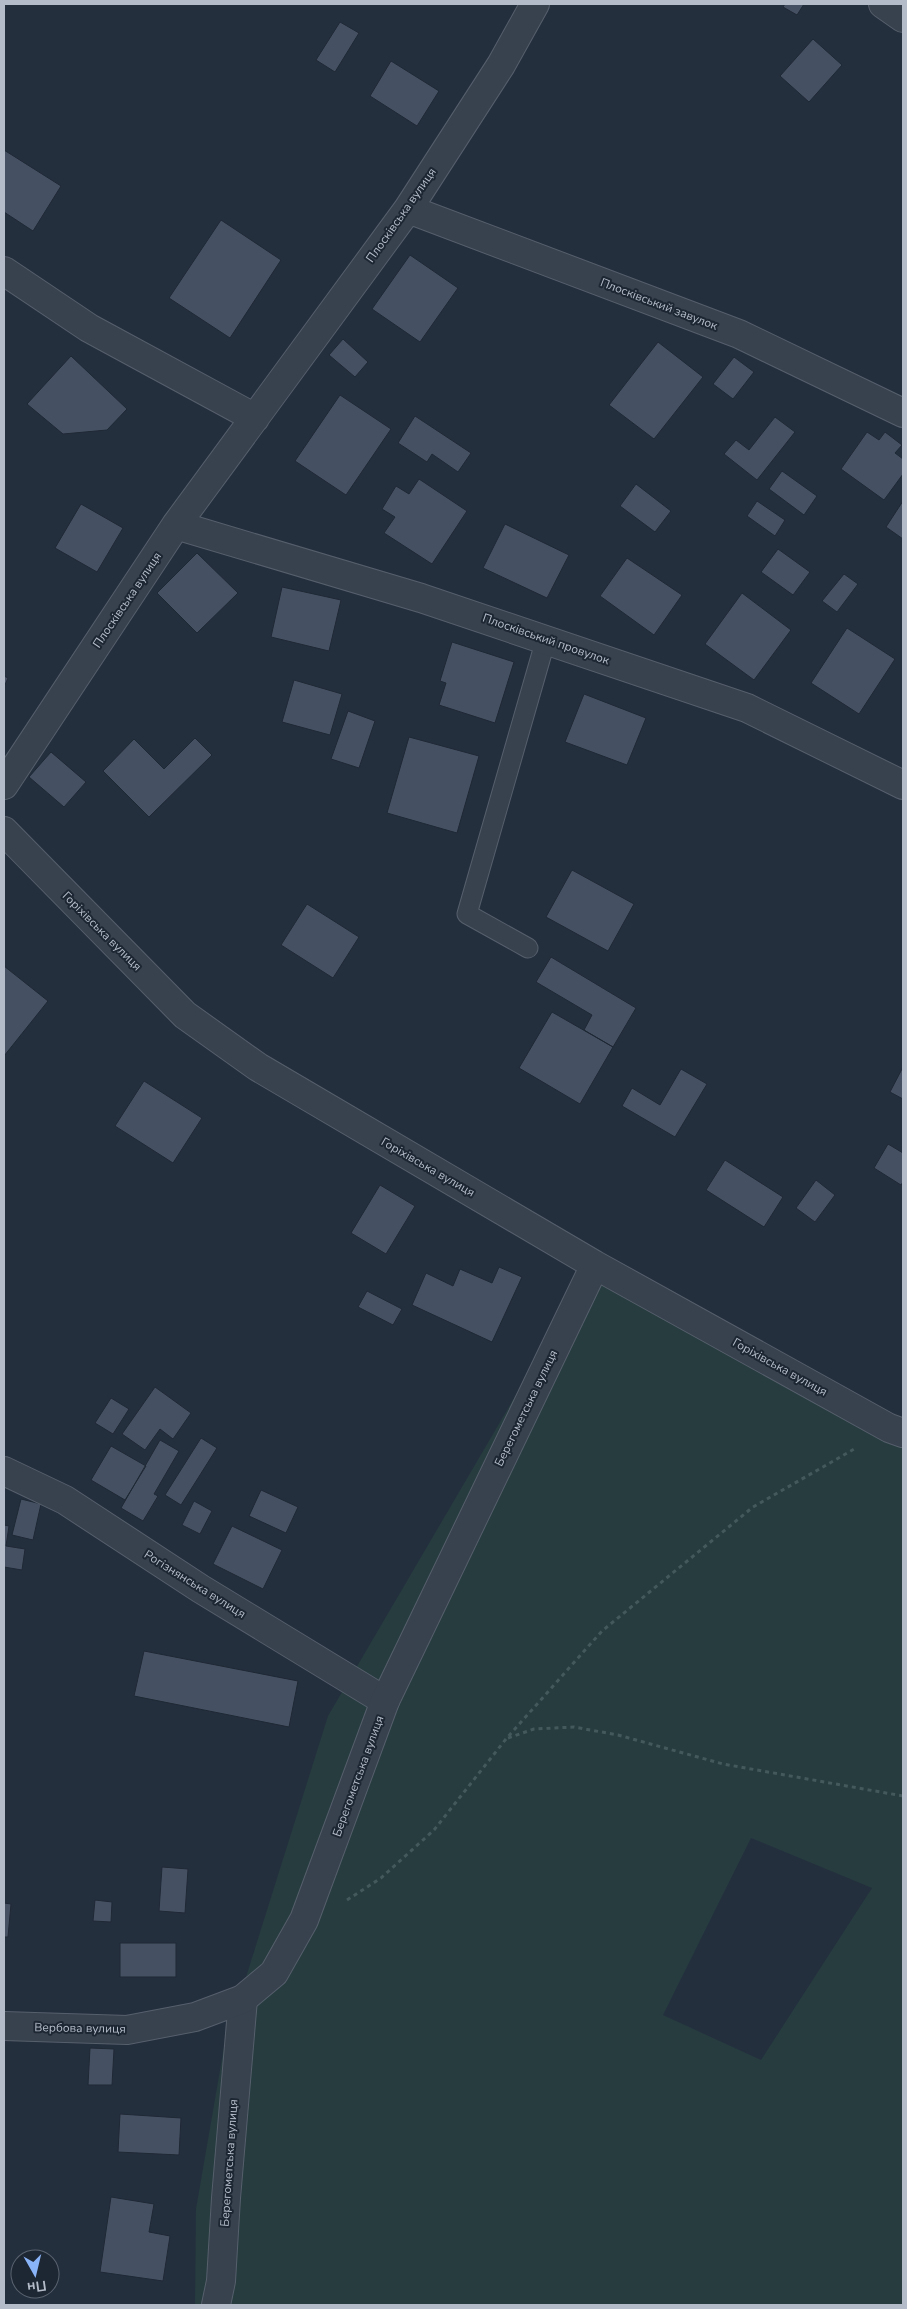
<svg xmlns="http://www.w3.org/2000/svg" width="907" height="2309" font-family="'Nunito Sans',sans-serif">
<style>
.green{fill:#263c3f;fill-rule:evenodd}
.building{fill:#455162;stroke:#1f2835}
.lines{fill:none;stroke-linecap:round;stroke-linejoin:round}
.service-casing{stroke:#565f6c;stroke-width:21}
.minor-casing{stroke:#565f6c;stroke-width:30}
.tertiary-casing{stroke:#565f6c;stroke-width:30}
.path{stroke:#44595c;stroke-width:3;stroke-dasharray:4 4;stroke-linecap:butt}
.service{stroke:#38414e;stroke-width:19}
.minor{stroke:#38414e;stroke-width:28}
.tertiary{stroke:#38414e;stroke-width:28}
.labels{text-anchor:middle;stroke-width:4;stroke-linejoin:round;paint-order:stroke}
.street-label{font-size:12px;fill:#b4bcc9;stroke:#1d2633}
</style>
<rect width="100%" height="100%" fill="#242f3e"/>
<path class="green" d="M593,1263L903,1427V2305H195L196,2209L224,2047L328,1716ZM751,1838L872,1888L761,2060L663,2015Z"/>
<path class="building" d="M785,4H804L797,15L783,7Z
M340,22L359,33L335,72L316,60Z
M813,39L842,65L809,102L780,76Z
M391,61L439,91L417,126L370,96Z
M4,150L61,186L33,231L4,212Z
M221,220L281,260L230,338L169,298Z
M410,255L458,288L420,342L372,309Z
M343,339L368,362L355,377L329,355Z
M658,342L703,377L654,439L609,405Z
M71,356L127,409L107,430L63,434L27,404Z
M734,357L754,372L733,399L713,384Z
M340,395L391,429L346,495L295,461Z
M415,416L471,453L458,472L432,454L427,462L398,443Z
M775,417L795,432L757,480L724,454L736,440L749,450Z
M867,432L879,440L885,432L902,445L895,453L903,459V474L884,500L841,469Z
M782,471L817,496L804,515L769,489Z
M419,479L467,511L432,564L384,533L395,517L382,509L396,486L409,494Z
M636,484L671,511L655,532L620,506Z
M757,501L785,520L775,536L747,516Z
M903,501V539L886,527Z
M81,504L123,528L97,572L55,548Z
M505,524L569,555L547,598L483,568Z
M778,549L810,572L793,595L761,572Z
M197,553L238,593L197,633L157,593Z
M627,558L682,595L654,635L600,596Z
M844,574L858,584L837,612L822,601Z
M282,587L341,600L329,651L271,637Z
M742,593L791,630L754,680L705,644Z
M847,628L895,659L859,714L811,683Z
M452,642L514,662L495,723L439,705L446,683L440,681Z
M4,676L8,678L4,687Z
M294,680L342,694L330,735L282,722Z
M584,694L646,718L627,765L565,742Z
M348,711L375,721L359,768L331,759Z
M409,737L479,756L457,833L387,813Z
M195,738L212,755L149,817L103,771L134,739L164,769Z
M51,752L86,782L64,807L29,777Z
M572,870L634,904L608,951L546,917Z
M307,904L359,937L333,978L281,945Z
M551,957L636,1008L613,1047L584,1030L592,1015L536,982Z
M4,966L48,1001L4,1056Z
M552,1012L613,1047L580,1104L519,1068Z
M903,1067V1099L890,1092Z
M681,1069L707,1084L675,1137L622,1106L632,1088L660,1105Z
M144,1081L202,1118L173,1163L115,1126Z
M888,1144L903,1153V1182L901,1185L874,1168Z
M725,1160L783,1197L764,1227L706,1190Z
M816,1180L835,1195L815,1222L796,1208Z
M380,1185L415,1206L386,1254L351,1233Z
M499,1267L522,1277L492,1342L412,1305L426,1273L453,1286L460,1269L492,1283Z
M367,1291L402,1309L393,1325L358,1307Z
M155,1387L191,1413L173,1439L160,1429L145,1450L122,1434Z
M111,1398L129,1409L113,1434L95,1423Z
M201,1438L217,1448L181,1505L165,1495Z
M160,1440L179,1451L154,1494L158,1496L143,1521L121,1508Z
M111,1446L146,1466L125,1500L91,1480Z
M261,1490L298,1507L286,1533L249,1516Z
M21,1499L41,1504L33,1540L12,1535Z
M194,1501L212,1511L200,1534L182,1525Z
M4,1525L9,1526L6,1546L25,1549L22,1570L4,1567Z
M232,1526L282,1550L263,1589L213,1564Z
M144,1651L298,1681L289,1727L134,1696Z
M162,1867L188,1869L185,1913L159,1911Z
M95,1900L112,1902L111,1922L93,1921Z
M4,1903L11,1904L8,1937H4Z
M120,1943H176V1977H120Z
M90,2048L114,2049L112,2085H88Z
M120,2114L181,2118L179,2155L118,2152Z
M111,2197L154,2204L149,2232L170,2236L163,2281L100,2272Z"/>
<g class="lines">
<g class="service-casing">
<path id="service" d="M528,948L467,914L546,639"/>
</g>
<g class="minor-casing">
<path id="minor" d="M883,4L903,18
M408,209L739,334L903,413
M4,271L89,328L255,418
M176,525L421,598L747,708L903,785
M4,785L176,525L408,209L501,65L535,4
M4,1471L65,1500L201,1589L385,1701
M216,2305L221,2281L226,2198L243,1999"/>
</g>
<g class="tertiary-casing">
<path id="tertiary" d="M4,831L185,1015L258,1067L595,1265L889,1428L903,1433
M4,2026L127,2030L195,2017L243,1999L274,1973L304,1920L385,1701L595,1265"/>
</g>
<path class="path" d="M508,1738L534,1729L574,1727L618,1735L723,1764L903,1796
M347,1900L381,1878L434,1830L506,1739L602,1631L753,1507L856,1448"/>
<use href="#service" class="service"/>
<use href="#minor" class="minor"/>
<use href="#tertiary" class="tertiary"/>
</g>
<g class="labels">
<g class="street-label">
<text transform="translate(401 215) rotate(-55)" y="4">Плосківська вулиця</text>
<text transform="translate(659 304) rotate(21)" y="4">Плосківський завулок</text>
<text transform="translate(127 600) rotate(-56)" y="4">Плосківська вулиця</text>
<text transform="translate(546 639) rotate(19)" y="4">Плосківський провулок</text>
<text transform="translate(102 931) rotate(45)" y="4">Горіхівська вулиця</text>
<text transform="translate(428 1167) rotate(30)" y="4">Горіхівська вулиця</text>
<text transform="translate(780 1367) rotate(29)" y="4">Горіхівська вулиця</text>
<text transform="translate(526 1408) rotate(-64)" y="4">Берегометська вулиця</text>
<text transform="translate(195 1584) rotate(32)" y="4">Рогізнянська вулиця</text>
<text transform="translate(358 1776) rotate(-70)" y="4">Берегометська вулиця</text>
<text transform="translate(80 2028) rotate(1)" y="4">Вербова вулиця</text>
<text transform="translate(229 2163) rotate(-86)" y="4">Берегометська вулиця</text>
</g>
</g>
<rect width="907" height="2309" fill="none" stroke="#b4bcc9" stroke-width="10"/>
<g transform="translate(35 2274) rotate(172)"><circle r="24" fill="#1d2633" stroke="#59626f"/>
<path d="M0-4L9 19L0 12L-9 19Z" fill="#8ab4f8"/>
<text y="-8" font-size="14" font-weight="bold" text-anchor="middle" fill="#b4bcc9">Пн</text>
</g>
</svg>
